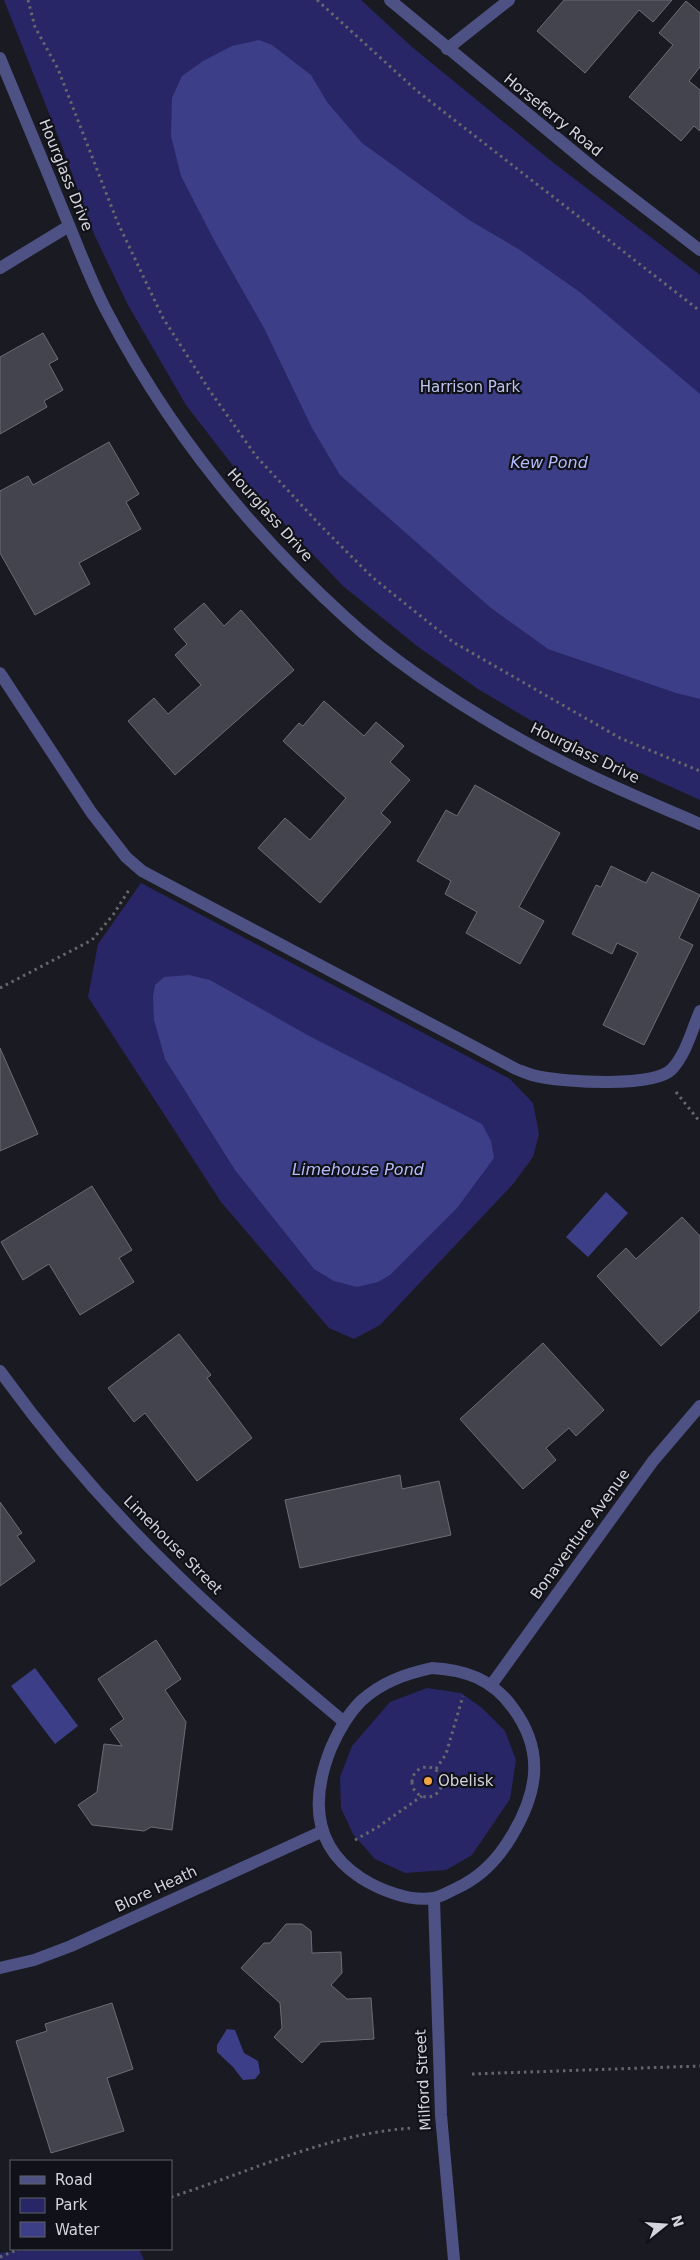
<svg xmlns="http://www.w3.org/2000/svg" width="700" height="2260" font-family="'DejaVu Sans',sans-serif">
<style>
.green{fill:#282666}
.water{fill:#3d3e88}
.building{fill:#43444d;stroke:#6b6d76}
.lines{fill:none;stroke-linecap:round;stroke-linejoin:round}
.path{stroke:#66676d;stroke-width:3;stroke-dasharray:2.5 4;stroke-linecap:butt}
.lane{stroke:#4d5183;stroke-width:12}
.street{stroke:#4d5183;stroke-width:12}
.poi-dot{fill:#f2a541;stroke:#111219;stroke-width:2}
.labels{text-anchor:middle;stroke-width:4.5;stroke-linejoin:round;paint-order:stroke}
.street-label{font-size:15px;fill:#d4d5da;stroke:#111219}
.park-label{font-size:15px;fill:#bfc5f0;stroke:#111219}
.poi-label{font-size:15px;fill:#d4d5da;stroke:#111219;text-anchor:start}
.water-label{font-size:16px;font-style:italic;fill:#b4bbfb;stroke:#111219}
</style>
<rect width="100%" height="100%" fill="#1a1b22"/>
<path class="green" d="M4,0H361L412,47L550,160L700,275V800L552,733L478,689L417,646L343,586L251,489L186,405L128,305L94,234L62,146Z
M141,883L510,1079L533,1103L539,1134L533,1157L513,1184L380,1325L354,1339L329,1328L221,1202L88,997L98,944Z
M427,1688L461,1693L482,1708L505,1731L516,1760L510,1799L472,1855L446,1870L405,1873L375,1859L353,1834L341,1808L340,1777L352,1746L390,1702Z
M32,2249H139L144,2260H0V2253Z"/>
<path class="water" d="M259,40L272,45L311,75L327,102L362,143L469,220L520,250L581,293L700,394V699L676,693L548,649L491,608L340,475L312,428L264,328L214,240L181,176L171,136L172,98L182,76L203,61L232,46Z
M189,975L210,980L311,1037L482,1124L491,1141L494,1158L457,1208L390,1275L378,1282L357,1287L334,1281L314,1269L235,1170L165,1059L154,1020L153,997L155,985L164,977Z
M606,1192L628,1213L588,1257L566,1237Z
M35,1668L78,1726L55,1744L11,1686Z
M227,2029L235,2030L244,2053L258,2061L260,2073L255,2079L243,2080L233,2067L217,2052V2045Z"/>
<path class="building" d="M564,0H672L653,22L639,10L585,73L537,31Z
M686,1L700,13V67L689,81L700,90V131L694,126L681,141L629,97L673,45L659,33Z
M43,333L58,359L49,364L63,390L44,401L47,407L0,434V357Z
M109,442L139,494L126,502L141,529L79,563L90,584L35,615L0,553V491L28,476L33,485Z
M204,603L224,626L241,610L294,670L175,775L128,721L154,698L168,714L201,685L175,655L187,644L174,629Z
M324,701L364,736L376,722L404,746L390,762L410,780L381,813L391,822L320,903L258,848L285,818L310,840L346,798L283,741L299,723L303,726Z
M475,785L560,833L519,907L544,921L520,964L466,933L477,912L445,894L451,881L417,861L446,810L457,816Z
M611,866L646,883L652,872L700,895L679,938L693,945L644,1045L603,1025L638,953L617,943L612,954L572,934L596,885L601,887Z
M0,1048L38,1134L0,1151Z
M92,1186L132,1250L119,1258L134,1282L80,1315L49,1264L23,1280L1,1242Z
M682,1217L700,1236V1310L661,1346L597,1276L626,1248L636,1259Z
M179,1334L211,1375L207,1378L252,1438L197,1481L145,1413L134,1422L108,1388Z
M543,1343L604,1410L576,1436L569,1428L546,1448L556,1460L523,1489L460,1419Z
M400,1475L402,1489L439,1481L451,1535L300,1568L285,1500Z
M0,1502L22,1533L17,1536L35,1561L0,1586Z
M156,1640L181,1679L165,1690L186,1722L172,1830L151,1827L144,1831L92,1825L78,1805L97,1792L104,1744L122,1746L110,1729L124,1719L98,1679Z
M286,1924H302L311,1931L312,1953L341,1952L342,1973L331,1985L347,1999L371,1998L374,2039L321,2042L302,2063L274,2037L282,2028L280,2003L241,1968L264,1943H270Z
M112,2003L133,2069L107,2078L124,2131L51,2153L16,2041L47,2031L45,2024Z"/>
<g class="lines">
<path class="path" d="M28,0L35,27L58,69L117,221L163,318L210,391L256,456L320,525L372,577L453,642L620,738L700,771
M317,0L417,91L700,311
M0,988L92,940L113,915L129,890
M676,1092L700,1122
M412 1782a15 15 0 1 1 30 0a15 15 0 1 1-30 0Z
M436,1769L446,1754L463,1696
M355,1840L378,1827L422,1796
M472,2074L700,2066
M171,2197C250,2172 329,2133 413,2128
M0,2257L19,2249"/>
<path class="lane" d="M447,49L509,0
M0,268L69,226
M0,673L91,812L126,857L142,871L516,1069C524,1072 532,1076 541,1077C566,1082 654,1088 672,1069C686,1054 692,1030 700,1011"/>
<path class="street" d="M390,0L597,171L700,250
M0,58C21,109 43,161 64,213C78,246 90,280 107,312C168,429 248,529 346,618C395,663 452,700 509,733C570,769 635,796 700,824
M0,1371C52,1443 112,1512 176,1574C229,1626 286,1673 343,1721
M432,1668C466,1670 492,1679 513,1708C545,1751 538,1793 511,1837C498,1859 481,1877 457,1888C450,1891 441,1897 433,1898C410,1902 380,1890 361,1878C312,1846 311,1798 331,1748C339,1730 347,1715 361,1701C382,1682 405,1674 432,1668Z
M492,1684L653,1461L700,1406
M434,1899L441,2115L454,2260
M0,1968L34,1960L71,1946L323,1831"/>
</g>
<circle class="poi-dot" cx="428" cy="1781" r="5"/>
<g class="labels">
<g class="street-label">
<text transform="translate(553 115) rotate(39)" y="5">Horseferry Road</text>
<text transform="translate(66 175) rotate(68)" y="5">Hourglass Drive</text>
<text transform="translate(270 515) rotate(48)" y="5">Hourglass Drive</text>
<text transform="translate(585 753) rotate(26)" y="5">Hourglass Drive</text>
<text transform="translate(580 1534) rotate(-54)" y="5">Bonaventure Avenue</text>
<text transform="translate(173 1545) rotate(45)" y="5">Limehouse Street</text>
<text transform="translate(156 1889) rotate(-25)" y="5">Blore Heath</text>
<text transform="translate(423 2080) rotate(-93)" y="5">Milford Street</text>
</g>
<g class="park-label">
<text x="470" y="392">Harrison Park</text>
</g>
<g class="poi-label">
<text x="438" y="1786">Obelisk</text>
</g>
<g class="water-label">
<text x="549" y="468">Kew Pond</text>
<text x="358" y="1175">Limehouse Pond</text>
</g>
</g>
<rect x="10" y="2160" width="162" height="90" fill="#111219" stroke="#5f6066"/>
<rect x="20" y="2176" width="25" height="8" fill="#4d5183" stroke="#5f6066"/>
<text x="55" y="2185" font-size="15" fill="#d4d5da">Road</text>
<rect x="20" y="2198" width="25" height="15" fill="#282666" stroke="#5f6066"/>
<text x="55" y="2210" font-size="15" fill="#d4d5da">Park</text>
<rect x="20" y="2222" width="25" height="15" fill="#3d3e88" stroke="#5f6066"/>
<text x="55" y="2235" font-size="15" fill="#d4d5da">Water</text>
<g transform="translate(665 2225) rotate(73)" stroke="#111219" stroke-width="4" paint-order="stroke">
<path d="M0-4L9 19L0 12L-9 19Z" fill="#d4d5da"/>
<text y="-8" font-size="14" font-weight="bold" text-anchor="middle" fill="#d4d5da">N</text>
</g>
</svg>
